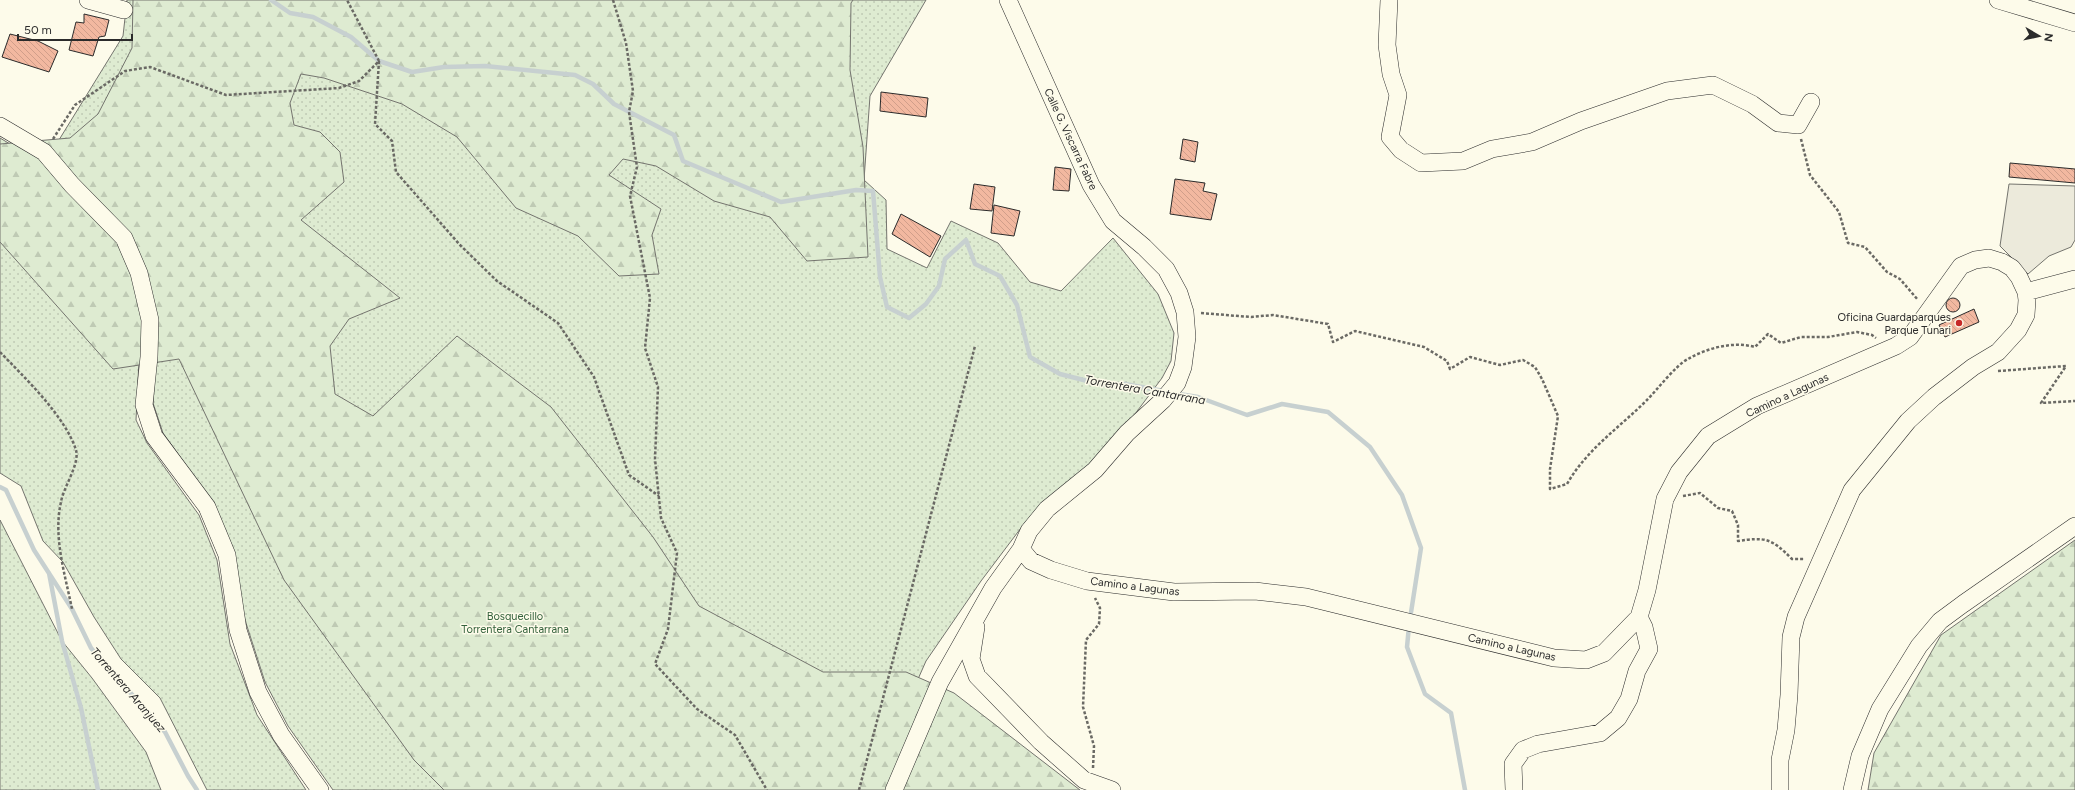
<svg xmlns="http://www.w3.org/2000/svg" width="2075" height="790" font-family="Figtree,sans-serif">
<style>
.grass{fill:url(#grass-dots);stroke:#74746e}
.forest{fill:url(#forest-firs);stroke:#74746e}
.parking{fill:#eceadb;stroke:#74746e}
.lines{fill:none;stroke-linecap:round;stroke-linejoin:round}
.stream{stroke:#c7d0d0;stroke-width:4.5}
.building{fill:url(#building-back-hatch);stroke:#2b2b2b}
.minor-casing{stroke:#2b2b2b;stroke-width:18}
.path{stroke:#6a6964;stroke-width:2.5;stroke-dasharray:3 2;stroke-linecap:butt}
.minor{stroke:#fdfbea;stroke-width:17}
.poi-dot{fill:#c62828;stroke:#fdfbea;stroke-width:1.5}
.labels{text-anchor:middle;stroke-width:3;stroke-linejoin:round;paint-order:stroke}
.street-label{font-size:11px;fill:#2b2b2b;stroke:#fdfbea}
.poi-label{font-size:11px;fill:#2b2b2b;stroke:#fdfbea;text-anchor:end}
.park-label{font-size:11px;fill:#34623c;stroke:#fdfbea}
.water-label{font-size:12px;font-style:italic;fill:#2b2b2b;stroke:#fdfbea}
</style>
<defs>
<pattern id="grass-dots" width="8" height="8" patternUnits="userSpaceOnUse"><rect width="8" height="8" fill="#deebd1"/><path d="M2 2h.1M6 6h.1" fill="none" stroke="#bfcab4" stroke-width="1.8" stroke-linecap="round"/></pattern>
<pattern id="forest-firs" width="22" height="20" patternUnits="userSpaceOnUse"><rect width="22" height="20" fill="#deebd1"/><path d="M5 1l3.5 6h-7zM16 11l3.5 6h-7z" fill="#bfcab4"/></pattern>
<pattern id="building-back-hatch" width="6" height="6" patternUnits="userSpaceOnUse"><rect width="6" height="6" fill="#f2b8a0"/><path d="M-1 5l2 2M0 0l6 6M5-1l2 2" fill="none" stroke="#d09e8a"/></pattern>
</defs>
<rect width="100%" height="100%" fill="#fdfbea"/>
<path class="grass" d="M127,0H926L870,96L864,180L886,200L887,249L927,268L951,221L998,243L1030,282L1061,291L1113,238L1158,294L1174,333L1171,361L1162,378L1099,462L1027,520L981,581L926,661L869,790H333L288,726L265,682L245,620L213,503L163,433L153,403L158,314L54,148L123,36Z
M0,138L15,147L141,320L136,420L147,443L199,515L217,560L230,644L257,715L306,790H207L160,698L121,659L94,617L63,562L43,541L21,486L0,473Z
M0,520L62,641L92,678L146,752L161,790H0Z"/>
<path class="forest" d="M133,0H853L851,3L850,70L863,147L868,257L807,261L770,217L714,201L656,166L623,159L609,175L661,209L652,235L659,274L619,276L578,236L516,208L457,137L402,104L324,78L301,74L290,103L294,125L320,132L340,152L344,182L301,220L400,298L349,319L330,346L335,394L373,416L457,336L551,407L653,537L699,606L823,672H906L954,693L1080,790H444L414,760L284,580L179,359L113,369L0,242V144L70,138L98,114L132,48Z
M2075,540V790H1868L1874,753L1941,635Z"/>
<path class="parking" d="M2009,184L2075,186V240L2071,247L2049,256L2028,274L2000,246Z"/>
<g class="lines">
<path class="stream" d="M271,0L290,13L313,17L351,37L379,61L412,72L444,67L485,66L575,75L593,84L614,104L674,135L683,161L781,202L856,190L873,191L880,277L887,307L909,318L926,304L939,286L945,259L966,240L975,264L1000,276L1017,305L1030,357L1060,374L1103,385L1125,384L1164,391
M1173,393L1198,397L1247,415L1282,404L1328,412L1370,447L1402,495L1421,548L1410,619
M0,487L6,490L34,550L72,609L91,648L165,732L188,776L197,790
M49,573L62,641L81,708L98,790
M1409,626L1407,647L1425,694L1451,713L1465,790"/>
</g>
<path class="building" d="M84,14L109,20L105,36L99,37L93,56L69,50L76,22L84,23Z
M10,34L38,41L58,51L49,72L2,57Z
M881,92L928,98L926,117L880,111Z
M1183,139L1198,142L1195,162L1180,159Z
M2010,163L2075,169V183L2009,177Z
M1055,167L1071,169L1069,191L1053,190Z
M1175,179L1205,183L1203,191L1217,194L1211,220L1170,214Z
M974,184L995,187L992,211L970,209Z
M994,205L1020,211L1014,236L991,233Z
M901,214L941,236L930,257L892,234Z
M1946 305a7 7 0 1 1 14 0a7 7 0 1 1-14 0Z
M1974,309L1979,322L1945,337L1939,325Z"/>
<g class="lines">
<g class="minor-casing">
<path id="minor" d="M88,0L124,10
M1389,0L1387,45L1391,74L1398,95L1390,137L1401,150L1421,163L1463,161L1492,149L1532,142L1581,121L1667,91L1713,85L1752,104L1778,123L1798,125L1811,102
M1998,0L2075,23
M0,126L44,152L72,185L124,238L139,273L150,320L149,357L144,405L154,436L207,507L227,555L238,630L258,692L281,735L320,790
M2026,292L2075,279
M1021,549L1031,561L1051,570L1087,581L1174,592L1255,591L1306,597L1554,658L1586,660L1604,653L1639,617L1647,590L1665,499L1679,472L1708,436L1757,406L1896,346L1910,337L1961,266L1975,260L1989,258L2002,262L2012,268L2019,277L2026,292L2027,300L2026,315L2018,330L1998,352L1973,367L1934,397L1908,421L1852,490L1796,617L1791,637L1789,695L1786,730L1780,760V790
M976,627L971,659L977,676L1041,742L1084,780L1112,790
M894,790L940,682L993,588L1021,549L1029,531L1047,509L1095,470L1127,433L1163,400L1177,383L1183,367L1187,337L1185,312L1179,293L1166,269L1144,247L1113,221L1091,185L1008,0
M1514,790L1513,764L1523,750L1538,744L1600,733L1618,718L1629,699L1637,671L1649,649L1644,627L1639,617
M1852,790L1860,756L1880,709L1919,646L1940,621L1963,604L2075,526"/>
</g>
<path class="path" d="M613,0L626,43L633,91L629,112L637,167L630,196L650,298L645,348L658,387L655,459L661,518L677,553L668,629L655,664L697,709L735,735L767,790
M379,61L375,124L392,141L396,172L460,245L497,281L558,323L594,377L629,475L659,496
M53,139L75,105L125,71L150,67L226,95L339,88L359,81L379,61L347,0
M1801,139L1810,175L1839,212L1848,243L1865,247L1887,272L1900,279L1918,300
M1201,313L1251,317L1273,315L1328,324L1333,342L1355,331L1424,347L1447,361L1450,369L1470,357L1500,365L1523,360L1535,367L1542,379L1558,416L1550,469V489L1567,484C1587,449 1619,428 1647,400C1657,390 1676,365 1688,359C1707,348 1733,341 1755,347L1768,334L1781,343L1801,337H1828L1857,332L1872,335L1876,338
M0,352C25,378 65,416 76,450C80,464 63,488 61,502C53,537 65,574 72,609
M1998,371L2066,366L2041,403L2075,401
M1683,496L1700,493L1718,508L1732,511L1738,525V541C1766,537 1771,538 1792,559H1805
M1093,768L1094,746L1083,707L1086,640L1099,624L1100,608L1095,598
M859,790L975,346"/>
<use href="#minor" class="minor"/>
</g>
<circle class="poi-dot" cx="1959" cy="323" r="4"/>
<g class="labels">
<g class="street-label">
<text transform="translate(1071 139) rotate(65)" y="4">Calle G. Viscarra Fabre</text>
<text transform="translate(1787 395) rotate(-25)" y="4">Camino a Lagunas</text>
<text transform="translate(1135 586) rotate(7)" y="4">Camino a Lagunas</text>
<text transform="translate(1512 647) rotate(13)" y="4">Camino a Lagunas</text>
</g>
<g class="poi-label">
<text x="1951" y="321">Oficina Guardaparques<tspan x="1951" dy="13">Parque Tunari</tspan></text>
</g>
<g class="park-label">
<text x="515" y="620">Bosquecillo<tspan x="515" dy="13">Torrentera Cantarrana</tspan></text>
</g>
<g class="water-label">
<text transform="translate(1145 390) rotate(10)" y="4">Torrentera Cantarrana</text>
<text transform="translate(128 690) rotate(49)" y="4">Torrentera Aranjuez</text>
</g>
</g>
<g transform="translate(2039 36) rotate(99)" stroke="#fdfbea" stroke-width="3" paint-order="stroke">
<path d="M0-3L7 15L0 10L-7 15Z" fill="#2b2b2b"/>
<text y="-6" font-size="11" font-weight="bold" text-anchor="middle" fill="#2b2b2b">N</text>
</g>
<path d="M18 34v6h114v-6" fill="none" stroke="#2b2b2b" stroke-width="2"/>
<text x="24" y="34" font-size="12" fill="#2b2b2b" stroke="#fdfbea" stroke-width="3" paint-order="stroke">50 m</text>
</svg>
